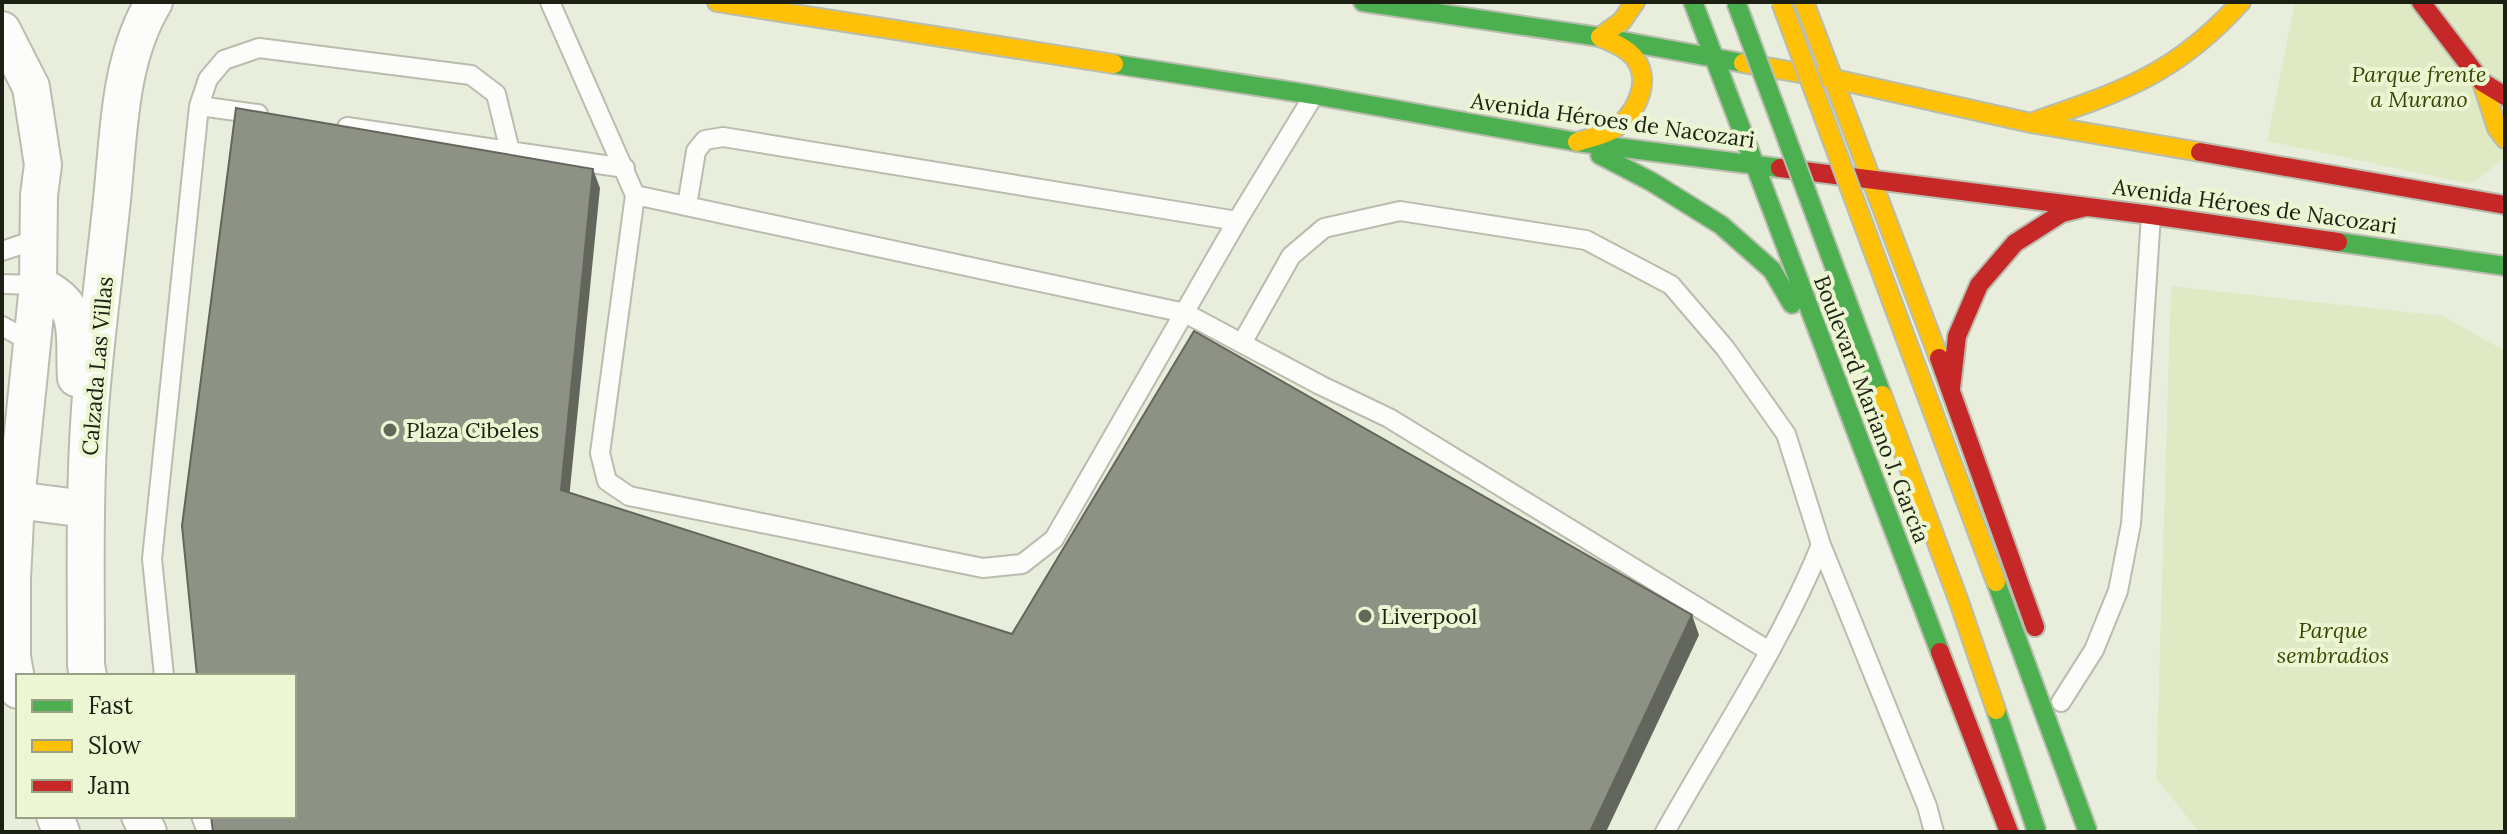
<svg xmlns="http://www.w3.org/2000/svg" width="2507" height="834" font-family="Lora,serif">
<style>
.green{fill:#dfeac5}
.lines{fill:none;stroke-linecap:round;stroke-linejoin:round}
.lane-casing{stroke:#b9bdae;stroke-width:22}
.street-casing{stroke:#b9bdae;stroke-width:40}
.fast-casing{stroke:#b9bdae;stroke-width:22}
.slow-casing{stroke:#b9bdae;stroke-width:22}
.jam-casing{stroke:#b9bdae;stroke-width:22}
.lane{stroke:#fcfcfa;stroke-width:18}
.street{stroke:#fcfcfa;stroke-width:36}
.fast{stroke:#4caf50;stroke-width:18}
.slow{stroke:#ffc107;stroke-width:18}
.jam{stroke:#c62828;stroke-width:18}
.fast-bridge-casing{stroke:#b9bdae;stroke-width:22;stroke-linecap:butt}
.slow-bridge-casing{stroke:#b9bdae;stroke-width:22;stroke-linecap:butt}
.fast-bridge{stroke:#4caf50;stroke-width:18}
.slow-bridge{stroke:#ffc107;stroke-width:18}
.shaded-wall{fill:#63665c}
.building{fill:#8d9284;stroke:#63665c;stroke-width:2}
.poi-dot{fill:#636859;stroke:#ecf6d3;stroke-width:3}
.labels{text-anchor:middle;stroke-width:8;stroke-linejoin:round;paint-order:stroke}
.park-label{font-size:22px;font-style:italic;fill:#394601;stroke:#ecf6d3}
.street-label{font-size:22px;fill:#1c2013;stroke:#ecf6d3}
.poi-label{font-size:22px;fill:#1c2013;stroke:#ecf6d3;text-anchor:start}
</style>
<rect width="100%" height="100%" fill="#e8eedb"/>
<path class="green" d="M2295,2H2505V158L2471,184L2267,141Z
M2171,286L2443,316L2505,351V832H2199L2156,778Z"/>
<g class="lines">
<g class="lane-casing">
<path id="lane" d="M550,2L635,195L600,453L607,481L629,496L983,568L1022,564L1054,539L1237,221L1314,95
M199,106L208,79L224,60L259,48L471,75L496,94L510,151
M347,127L625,168
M635,195L1185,313L1320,385L1389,418L1769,651
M687,206L696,151L705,140L723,137L1237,221
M2,251L38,239
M2,284L38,285
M2,326L31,342
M1242,343L1291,256L1324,228L1400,211L1586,240L1671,285L1725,348L1786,434L1821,545
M164,676L152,559L199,106L258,114
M2061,702L2094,650L2118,591L2131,524L2151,215
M201,816L207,832
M1665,832C1718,737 1780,646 1821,545L1927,806L1934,832"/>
</g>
<g class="street-casing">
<path id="street" d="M2,30L31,87L43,165L39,195L38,285L16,500L12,579V657L18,690
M38,285C85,305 73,333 76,378
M16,500L86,509
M88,676L86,665C86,580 84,494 90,409C95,342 104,275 111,209C119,140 117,63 154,2
M55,816L61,832
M140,816L148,832"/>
</g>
<g class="fast-casing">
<path id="fast" d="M1363,2L1600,37L1743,63
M1693,2L1940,652
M1114,64L1314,95L1577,142L1780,168
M1600,155L1652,182L1721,225L1772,270L1792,304
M2338,242L2505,266"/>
</g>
<g class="slow-casing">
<path id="slow" d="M717,2L1114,64
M1804,2L1939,358
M1743,63L1834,79L2031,123L2200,152
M2482,82L2497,128L2505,139
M2036,121C2124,91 2177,73 2241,2
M1577,142C1589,138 1602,136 1612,130C1634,117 1652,84 1636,60C1628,48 1613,43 1600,37L1622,21L1635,2"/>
</g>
<g class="jam-casing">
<path id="jam" d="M2421,2L2482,82L2505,96
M2200,152L2505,205
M1780,168L2151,215L2338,242
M1939,358L2035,627
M1951,388L1957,336L1979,285L2015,243L2062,213L2086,207
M1940,652L2009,832"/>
</g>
<use href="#lane" class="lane"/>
<use href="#street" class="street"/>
<use href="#fast" class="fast"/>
<use href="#slow" class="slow"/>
<use href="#jam" class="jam"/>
<g class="fast-bridge-casing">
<path id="fast-bridge" d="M1736,2L1882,395
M1996,582L2088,832
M1996,710L2037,832"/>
</g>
<g class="slow-bridge-casing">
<path id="slow-bridge" d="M1781,2L1996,582
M1882,395L1958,599L1996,710"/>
</g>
<use href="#fast-bridge" class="fast-bridge"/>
<use href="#slow-bridge" class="slow-bridge"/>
</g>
<path class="shaded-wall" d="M593,169L600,188L568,509L561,490Z
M1692,615L1699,635L1606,832H1590Z"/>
<path class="building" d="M236,108L593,169L561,490L1012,634L1194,331L1692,615L1590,832H213L211,816H294V676H197L182,526Z"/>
<g class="poi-dot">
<circle cx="390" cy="430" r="8"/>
<circle cx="1365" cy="616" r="8"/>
</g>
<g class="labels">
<g class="park-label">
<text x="2419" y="82">Parque frente<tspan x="2419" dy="25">a Murano</tspan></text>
<text x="2333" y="638">Parque<tspan x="2333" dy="25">sembradios</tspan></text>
</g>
<g class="street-label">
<text transform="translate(1613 120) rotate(8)" y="8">Avenida Héroes de Nacozari</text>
<text transform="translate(2255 206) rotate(8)" y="8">Avenida Héroes de Nacozari</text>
<text transform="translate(97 366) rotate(-85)" y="8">Calzada Las Villas</text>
<text transform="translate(1872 409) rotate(69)" y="8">Boulevard Mariano J. García</text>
</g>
<g class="poi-label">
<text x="406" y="438">Plaza Cibeles</text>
<text x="1381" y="624">Liverpool</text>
</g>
</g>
<rect width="2507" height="834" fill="none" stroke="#1c2013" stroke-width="8"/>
<rect x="16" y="674" width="280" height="144" fill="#ecf6d3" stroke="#99a086" stroke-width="2"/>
<rect x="32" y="700" width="40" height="12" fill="#4caf50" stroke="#99a086" stroke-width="2"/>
<text x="88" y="714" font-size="24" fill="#1c2013">Fast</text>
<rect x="32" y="740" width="40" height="12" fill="#ffc107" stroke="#99a086" stroke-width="2"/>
<text x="88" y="754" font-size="24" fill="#1c2013">Slow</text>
<rect x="32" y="780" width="40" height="12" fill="#c62828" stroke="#99a086" stroke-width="2"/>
<text x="88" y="794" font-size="24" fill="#1c2013">Jam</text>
</svg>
